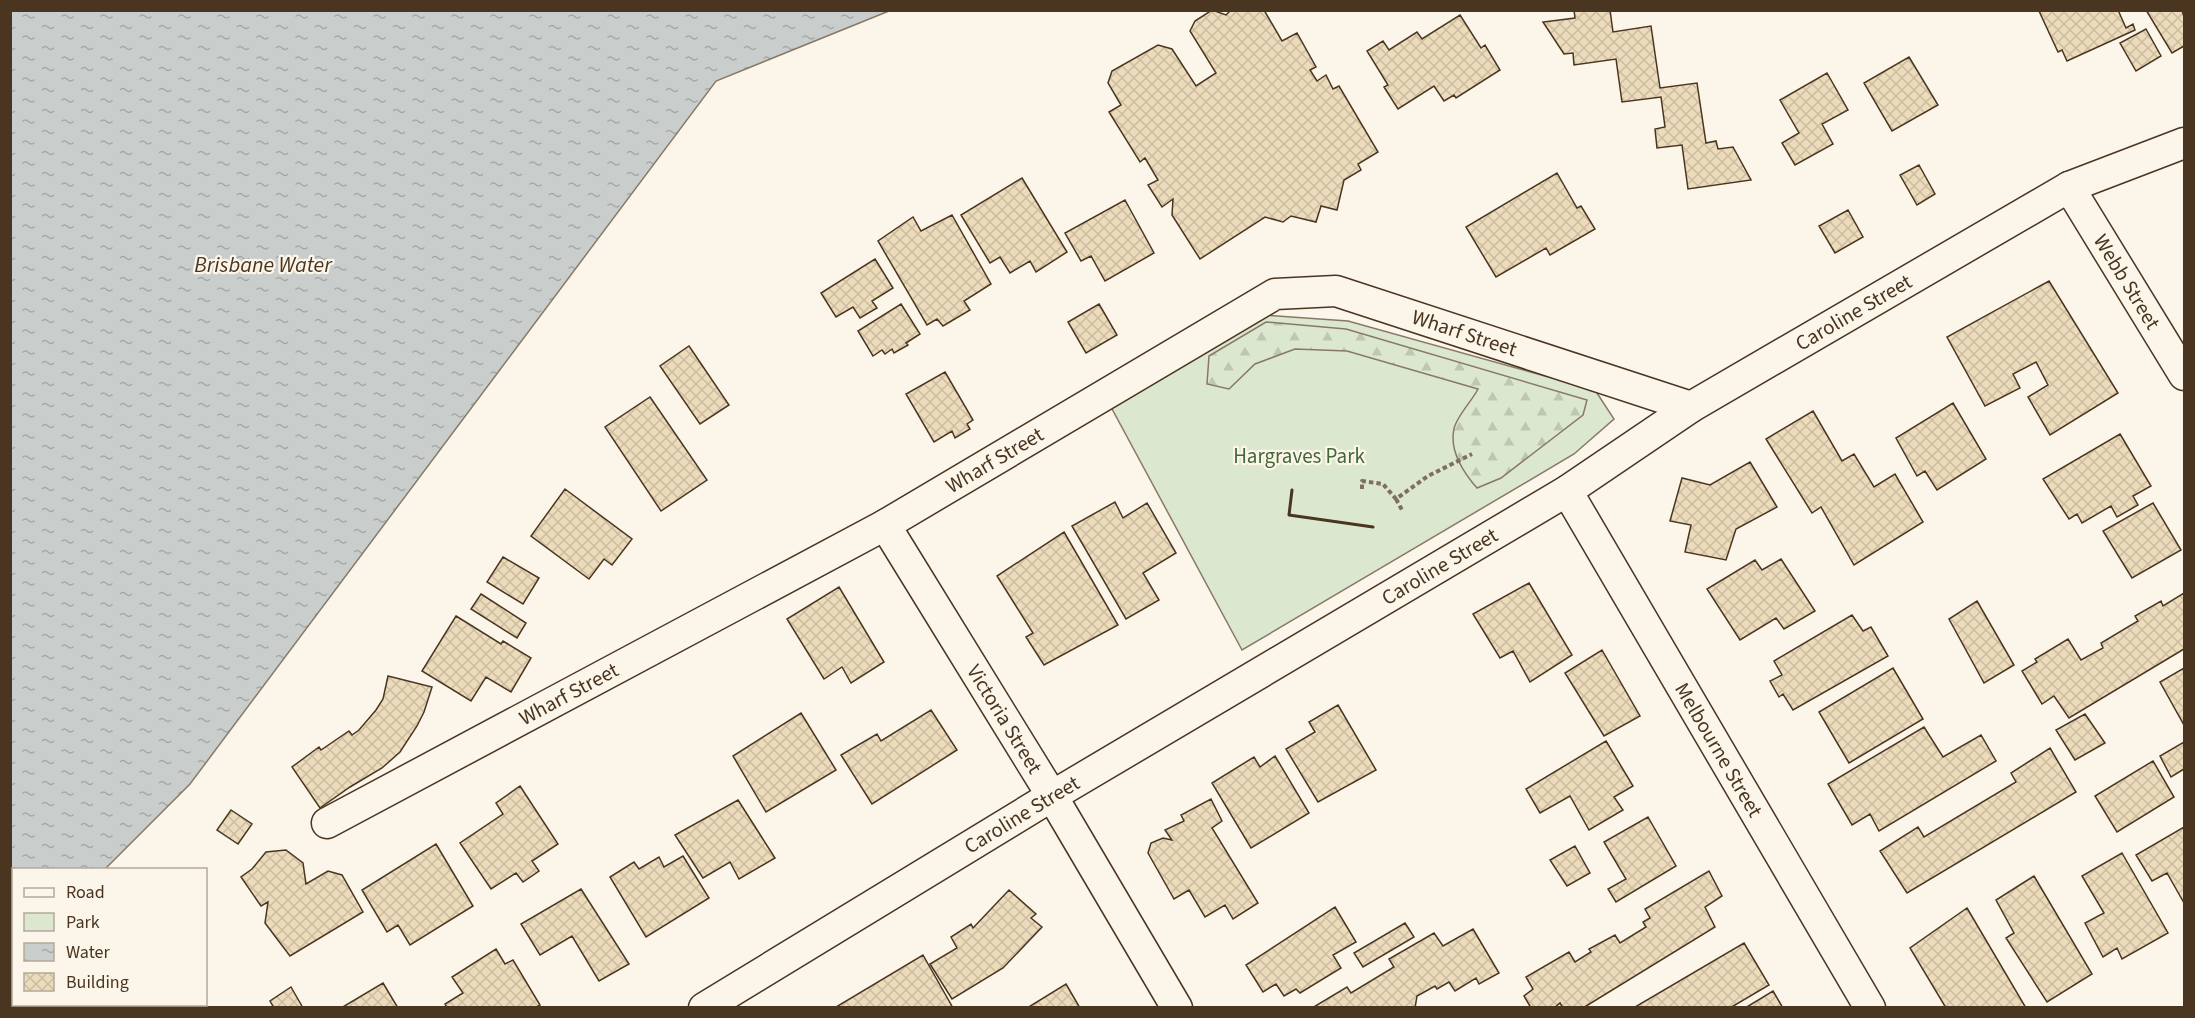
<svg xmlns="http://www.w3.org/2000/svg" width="2195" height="1018" font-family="'Source Sans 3',sans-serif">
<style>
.green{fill:#dce7d0;stroke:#887966;stroke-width:1.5}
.forest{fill:url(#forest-firs);stroke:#887966;stroke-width:1.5}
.water{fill:url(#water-ripples);stroke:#887966;stroke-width:1.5}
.building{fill:url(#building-cross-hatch);stroke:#4a3520;stroke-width:1.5}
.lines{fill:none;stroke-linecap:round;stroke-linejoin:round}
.minor-casing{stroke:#4a3520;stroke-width:33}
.path{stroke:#7f6f5c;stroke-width:4;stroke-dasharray:4.5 3;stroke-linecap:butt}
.minor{stroke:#fbf6e9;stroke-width:30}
.wall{stroke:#4a3520;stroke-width:3}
.labels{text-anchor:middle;stroke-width:4.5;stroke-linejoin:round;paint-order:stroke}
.street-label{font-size:21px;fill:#4a3520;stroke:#fbf6e9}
.park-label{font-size:21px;fill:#436837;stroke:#fbf6e9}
.water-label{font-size:22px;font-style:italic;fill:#4a3520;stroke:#fbf6e9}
</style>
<defs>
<pattern id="forest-firs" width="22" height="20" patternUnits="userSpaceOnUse" patternTransform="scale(1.5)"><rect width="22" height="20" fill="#dce7d0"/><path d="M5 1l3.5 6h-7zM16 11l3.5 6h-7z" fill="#bec7b2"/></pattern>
<pattern id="water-ripples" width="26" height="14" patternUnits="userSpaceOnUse" patternTransform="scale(1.5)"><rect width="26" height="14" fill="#c9cecd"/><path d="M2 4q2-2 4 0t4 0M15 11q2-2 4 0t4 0" fill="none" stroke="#a5a8a6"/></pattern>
<pattern id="building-cross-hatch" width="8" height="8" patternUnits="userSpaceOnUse" patternTransform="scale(1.5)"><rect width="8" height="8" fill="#ecdcbc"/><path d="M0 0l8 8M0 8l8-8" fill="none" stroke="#ccbda1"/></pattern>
</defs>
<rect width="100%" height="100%" fill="#fbf6e9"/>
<path class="green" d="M1264,315L1348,321L1595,390L1614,419L1574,454L1242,650L1111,407Z"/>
<path class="forest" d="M1266,322L1346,329L1587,400L1583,415L1501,478L1477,488C1464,473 1449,451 1454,429C1456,417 1472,401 1478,389L1347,351L1295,349L1255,364L1229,389L1207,384L1209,356Z"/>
<path class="water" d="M11,10L889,11L716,81L190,784L105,869L14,870V960L11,963Z"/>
<path class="building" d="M1212,10L1226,15L1231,10H1264L1282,41L1297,33L1316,67L1310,70L1317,81L1326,75L1333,89L1339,86L1378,152L1358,164L1361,170L1344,180L1337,210L1321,206L1316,222L1291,216L1283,222L1265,217L1200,259L1172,215L1173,199L1162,207L1148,185L1158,180L1145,158L1140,162L1109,112L1121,105L1108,83L1112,71L1158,45L1172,49L1196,86L1216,73L1190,31L1195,21Z
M1574,10H1610L1613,32L1651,26L1660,88L1697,83L1706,143L1716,141L1718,149L1733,147L1751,180L1688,189L1682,145L1657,148L1655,129L1665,127L1661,97L1622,102L1616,59L1574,65L1573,53L1564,54L1543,22L1575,18Z
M2118,10L2126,28L2133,24L2135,30L2067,61L2062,50L2058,52L2039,11Z
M2146,10H2182L2184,17V46L2172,53Z
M1460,15L1481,48L1485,45L1500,70L1456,98L1454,95L1444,101L1434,86L1398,109L1384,87L1388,85L1367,51L1383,41L1389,50L1417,32L1422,39Z
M2146,29L2161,56L2136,71L2120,43Z
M1909,57L1938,105L1892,131L1864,83Z
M1827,73L1848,110L1822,124L1833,144L1795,165L1782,143L1799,133L1780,100Z
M1919,165L1935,194L1917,205L1900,175Z
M1557,173L1577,208L1581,206L1595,229L1550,255L1546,248L1496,277L1466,227Z
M1022,178L1067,252L1036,272L1030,261L1010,273L1000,257L990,263L961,215Z
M1125,200L1154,253L1105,281L1091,256L1081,261L1065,233Z
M1848,210L1863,237L1835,253L1819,226Z
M952,215L991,284L964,301L970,310L943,326L937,319L927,325L878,241L913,217L921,231Z
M875,259L893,288L872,301L877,308L860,318L853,307L836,317L821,293Z
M2049,281L2118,393L2050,435L2028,397L2048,385L2036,362L2013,374L2020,388L1985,406L1947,337Z
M901,304L920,334L906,343L908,345L894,353L892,349L885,354L882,350L873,356L858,331Z
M1099,304L1117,335L1086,353L1068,322Z
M689,346L729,405L700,424L660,366Z
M945,372L973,420L967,424L970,429L955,438L952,431L934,442L906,394Z
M650,397L707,480L661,511L605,427Z
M1953,403L1986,459L1937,490L1925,471L1917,476L1896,438Z
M1813,411L1842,461L1854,454L1874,487L1895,474L1923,522L1854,565L1821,507L1812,513L1766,439Z
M2120,434L2151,486L2133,496L2138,505L2117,517L2111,506L2082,523L2077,514L2069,519L2043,479Z
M1750,462L1777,507L1736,529L1726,560L1685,552L1691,525L1670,521L1682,478L1710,485Z
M565,489L632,539L612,565L604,559L589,579L531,536Z
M1115,502L1123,518L1147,503L1176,553L1143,573L1159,600L1126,619L1072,526Z
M2153,503L2181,550L2132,578L2103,531Z
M1064,532L1118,625L1044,665L1026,637L1033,633L997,576Z
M503,557L539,578L523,604L487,582Z
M1781,559L1815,611L1784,629L1776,618L1740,640L1707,589L1755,560L1762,570Z
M1529,583L1572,655L1530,682L1513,651L1500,658L1473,614Z
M839,587L884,662L851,683L842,667L824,679L787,619Z
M2184,593V649L2069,718L2054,696L2042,704L2022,671L2037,662L2035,659L2068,639L2081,660L2103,648L2101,643L2138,621L2135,616L2161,601L2163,606Z
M481,594L526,623L517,638L471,609Z
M1977,601L2014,665L1984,683L1949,619Z
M1852,615L1863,631L1871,627L1888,656L1793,710L1783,694L1779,697L1770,681L1782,675L1774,661Z
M456,616L501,644L503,641L531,658L511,692L486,677L471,701L422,671Z
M1602,650L1640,716L1604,736L1565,673Z
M1893,668L1923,719L1849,763L1819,712Z
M2184,668V725L2160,682Z
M388,676L432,687L424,712L417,726L400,752L382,768L350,787L320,808L292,767L319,747L321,750L349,731L352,735L359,730L376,710L383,699Z
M1338,705L1376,770L1318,802L1286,749L1315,732L1309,722Z
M931,710L957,750L872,804L841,755L877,734L881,741Z
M801,713L836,770L766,812L733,756Z
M2085,714L2105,743L2075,760L2056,730Z
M1924,727L1943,757L1981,735L1996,761L1879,831L1870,814L1852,825L1828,784Z
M1606,741L1633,786L1614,797L1623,810L1589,830L1570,796L1540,813L1526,789Z
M2184,742V769L2171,777L2160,756Z
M2050,748L2076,792L1907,893L1880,851L1918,827L1924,837L2016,782L2011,773Z
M1275,756L1309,813L1251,848L1212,783L1254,757L1260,767Z
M2153,761L2174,797L2117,832L2095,796Z
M520,786L558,844L532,861L539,871L523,882L516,873L491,889L460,843L503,814L496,803Z
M1211,799L1222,821L1212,828L1258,903L1233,919L1225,905L1205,917L1189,890L1174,899L1148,853L1151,843L1163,838L1172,840L1165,830L1184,821L1181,815Z
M738,800L775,858L739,879L730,862L703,878L675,835Z
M231,810L252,824L238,844L217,830Z
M1648,817L1676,866L1616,902L1608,889L1626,879L1604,842Z
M2184,827V903L2167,873L2152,881L2136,855Z
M436,844L473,906L410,945L398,925L387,932L362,890Z
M1575,846L1590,873L1567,886L1550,860Z
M286,850L303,863L306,884L328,871L342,875L363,912L290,956L265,923L268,902L261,906L241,877L252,869L266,852Z
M2122,853L2168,933L2122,959L2117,948L2103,957L2085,923L2104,913L2082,876Z
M683,856L709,898L646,937L610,877L634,862L639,869L659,857L664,867Z
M1709,871L1722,896L1705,907L1715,927L1583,1008H1563L1560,1003L1554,1008H1531L1524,996L1533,989L1526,977L1569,952L1575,962L1591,952L1589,949L1615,935L1620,943L1646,927L1643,922L1650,918L1645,909Z
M2034,876L2092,974L2047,1002L2006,938L2014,933L1996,900Z
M581,889L629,964L599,981L572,936L540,955L521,924Z
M1009,890L1036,914L1031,918L1042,927L1003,968L952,999L930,964L957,948L951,937L971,924L973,928Z
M1335,907L1356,942L1333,955L1341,968L1300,993L1296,989L1284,996L1276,984L1263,992L1246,965Z
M1967,908L2026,1008H1946L1910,948Z
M1405,923L1414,937L1363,967L1354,953Z
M1473,929L1499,973L1479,984L1476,978L1455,991L1449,982L1437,989L1435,986L1417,996L1415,1008H1312L1347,987L1351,993L1394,967L1389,959L1434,933L1443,946Z
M1744,943L1769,985L1730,1008L1635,1007Z
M496,949L505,964L513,960L540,1005L535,1008H447L445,1004L463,993L452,977Z
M923,955L953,1008L836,1007Z
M383,983L398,1008H341Z
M1066,984L1080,1008H1027Z
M291,987L303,1008H274L270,1001Z
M1773,991L1783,1008H1745Z"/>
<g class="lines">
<g class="minor-casing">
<g id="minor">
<path id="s1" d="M2069,187L2184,375"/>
<path id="s2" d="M1567,491L1870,1008"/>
<path id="s3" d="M885,525L1052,796L1177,1008"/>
<path id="s4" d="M327,823L885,525L1275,294L1336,291L1691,407"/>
<path id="s5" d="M704,1008L1052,796L1567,491L1691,407L2069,187L2184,143"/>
</g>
</g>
<path class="path" d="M1362,489V481L1383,484L1396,499L1428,476L1472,454
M1396,499L1402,510"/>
<use href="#minor" class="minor"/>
<path class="wall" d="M1292,490L1289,515L1373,527"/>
</g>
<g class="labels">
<g class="street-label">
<text dy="7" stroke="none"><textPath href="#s1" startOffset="111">Webb Street</textPath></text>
<text dy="7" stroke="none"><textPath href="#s5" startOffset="1344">Caroline Street</textPath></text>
<text dy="7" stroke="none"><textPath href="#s4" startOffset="1282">Wharf Street</textPath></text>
<text dy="7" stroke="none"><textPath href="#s4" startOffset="760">Wharf Street</textPath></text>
<text dy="7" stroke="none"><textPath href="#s5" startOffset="858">Caroline Street</textPath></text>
<text dy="7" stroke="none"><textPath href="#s4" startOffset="274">Wharf Street</textPath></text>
<text dy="7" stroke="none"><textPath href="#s3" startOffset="228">Victoria Street</textPath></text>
<text dy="7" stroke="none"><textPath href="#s2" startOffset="300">Melbourne Street</textPath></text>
<text dy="7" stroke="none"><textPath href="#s5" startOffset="372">Caroline Street</textPath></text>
</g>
<g class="park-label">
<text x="1299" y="463">Hargraves Park</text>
</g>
<g class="water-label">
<text x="263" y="272">Brisbane Water</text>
</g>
</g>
<rect width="2195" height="1018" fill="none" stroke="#4a3520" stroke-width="24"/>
<rect x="12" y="868" width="195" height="138" fill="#fbf6e9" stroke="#b4a999" stroke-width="1.5"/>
<rect x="24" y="888" width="30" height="9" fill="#fbf6e9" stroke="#b4a999" stroke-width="1.5"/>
<text x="66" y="898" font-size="18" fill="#4a3520">Road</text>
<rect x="24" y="913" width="30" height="18" fill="#dce7d0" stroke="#b4a999" stroke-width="1.5"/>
<text x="66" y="928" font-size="18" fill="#4a3520">Park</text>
<rect x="24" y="943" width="30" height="18" fill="url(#water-ripples)" stroke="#b4a999" stroke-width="1.5"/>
<text x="66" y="958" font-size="18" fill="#4a3520">Water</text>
<rect x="24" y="973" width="30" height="18" fill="url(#building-cross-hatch)" stroke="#b4a999" stroke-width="1.5"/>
<text x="66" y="988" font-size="18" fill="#4a3520">Building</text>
</svg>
